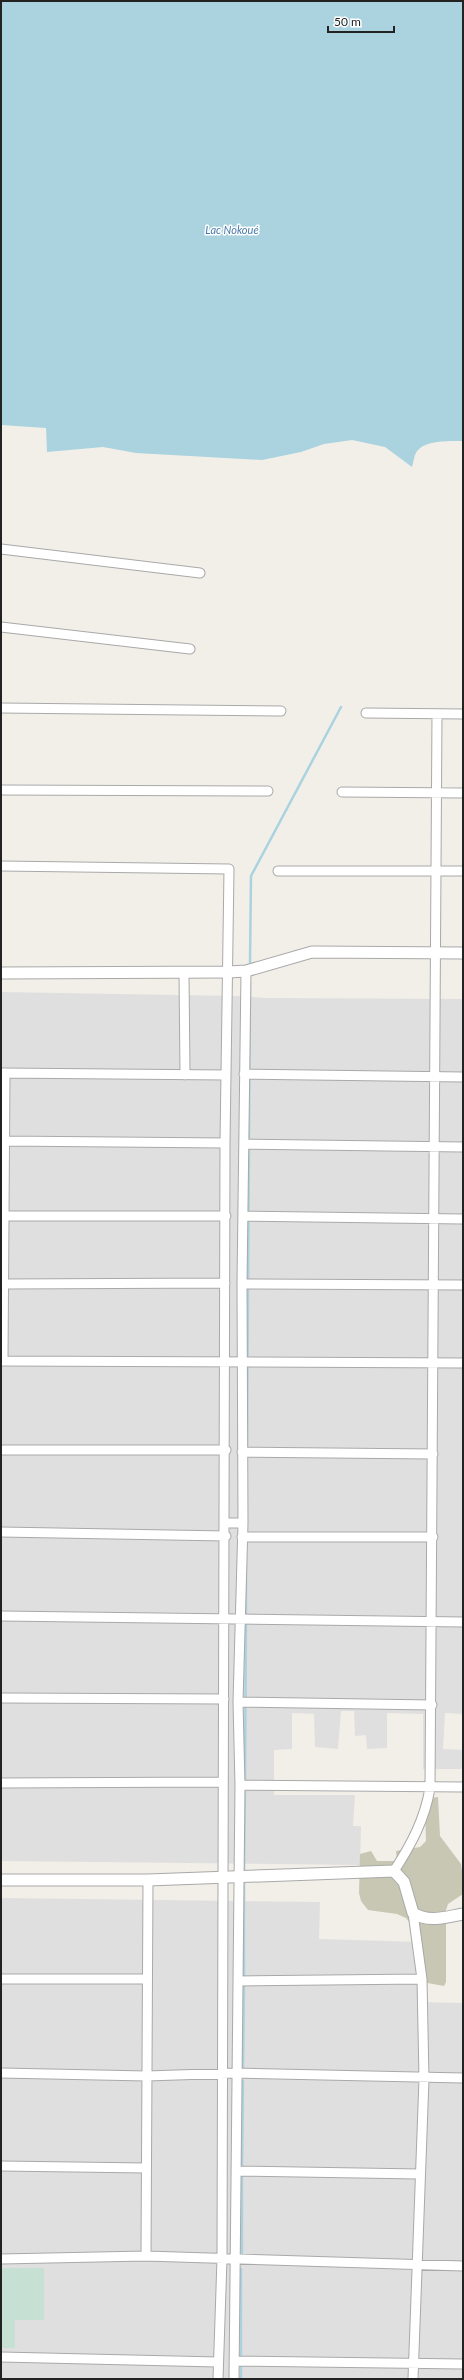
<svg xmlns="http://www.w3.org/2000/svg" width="464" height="2380" font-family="Lato,sans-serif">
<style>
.residential{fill:#e0dfdf}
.construction{fill:#c7c7b4}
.wetland{fill:#c6e0d4}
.water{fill:#aad3df}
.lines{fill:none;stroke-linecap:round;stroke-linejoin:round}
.stream{stroke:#aad3df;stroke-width:2.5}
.minor-casing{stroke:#a9a9a9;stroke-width:11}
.tertiary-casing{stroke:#a9a9a9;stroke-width:13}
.minor{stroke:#fff;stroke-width:9}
.tertiary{stroke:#fff;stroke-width:11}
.labels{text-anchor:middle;stroke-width:3;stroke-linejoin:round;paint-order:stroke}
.water-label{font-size:11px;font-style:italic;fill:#4a7aab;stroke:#fff}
</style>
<rect width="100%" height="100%" fill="#f2efe9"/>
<path class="residential" d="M1,992L236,996L267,998L463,999V1714L445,1713L443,1749L463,1750V1769H423V1714L387,1713V1748L367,1749L366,1735L355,1736L354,1711H341L338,1749L315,1747L314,1714L292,1713V1749L274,1750V1795H355L353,1826H361L360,1865L1,1861Z
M1,1898L320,1902L319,1939L419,1942L418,2002L463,2003V2379H1Z"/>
<path class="construction" d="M438,1797L440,1836L461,1864L463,1877V1894L448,1904L446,1910V1982L444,1986L422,1982L417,1931L406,1918L397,1914L368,1910L361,1901L359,1893L360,1854L371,1851L377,1861H397L396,1851L420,1847L426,1841L425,1810L431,1798Z"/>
<path class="wetland" d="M1,2268H44V2320H15V2348H1Z"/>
<path class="water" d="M1,1H463V441C452,441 428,440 419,449C414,453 414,461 412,467L385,447L352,440L324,444L301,452L262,460L136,453L103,447L47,452L46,428L1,425Z"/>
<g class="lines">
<path class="stream" d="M250,962L251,876L341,707
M247,1450L250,982
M246,1616V1557
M245,1782L246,1621
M244,1874L245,1787
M244,1978V1879
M243,2069L244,1983
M242,2169L243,2081
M242,2257V2174
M241,2359V2269
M241,2379V2364"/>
<g class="minor-casing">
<path id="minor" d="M1,549L200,573
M1,627L190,649
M1,708L281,711
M366,713L463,714
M1,790L268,791
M342,792L463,793
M1,866L229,869L225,1143L222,2259L218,2379
M278,871H463
M184,973L185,1075
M1,1073L226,1075
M244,1074L463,1077
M5,1141L225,1143
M244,1144L463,1147
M3,1216H226
M244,1216L463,1219
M4,1284L225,1283
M242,1284L463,1285
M1,1361L463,1363
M3,1361L5,1073
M1,1450H226
M242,1452L433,1454
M224,1523H243
M1,1532L226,1536
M242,1537H433
M1,1616L463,1622
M1,1698L224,1699
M238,1702L432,1705
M1,1783L223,1782
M240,1785L463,1787
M394,1871C411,1845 425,1819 430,1788L437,714
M413,1913L422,1979L424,2079L413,2379
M1,1979H147
M238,1981L422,1979
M1,2073L147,2076L236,2073L463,2078
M1,2166L146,2168
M236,2171L419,2174
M146,2256L148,1880
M1,2259L146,2256L463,2266
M1,2357L218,2362
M234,2361L463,2364
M234,2379L240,1785L238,1702L243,1523L242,1284L246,971"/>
</g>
<g class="tertiary-casing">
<path id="tertiary" d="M1,973L229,972L246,971L312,952L463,953
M1,1880H148L394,1871L404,1882L413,1913C429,1923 445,1917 463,1914"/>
</g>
<use href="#minor" class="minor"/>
<use href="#tertiary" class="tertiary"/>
</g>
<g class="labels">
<g class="water-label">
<text x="232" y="234">Lac Nokoué</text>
</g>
</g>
<rect width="464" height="2380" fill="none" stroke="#222222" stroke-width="4"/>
<path d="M328 26v6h66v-6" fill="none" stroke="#222222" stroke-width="2"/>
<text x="334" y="26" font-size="12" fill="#222222" stroke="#ffffff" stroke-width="3" paint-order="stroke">50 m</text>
</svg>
